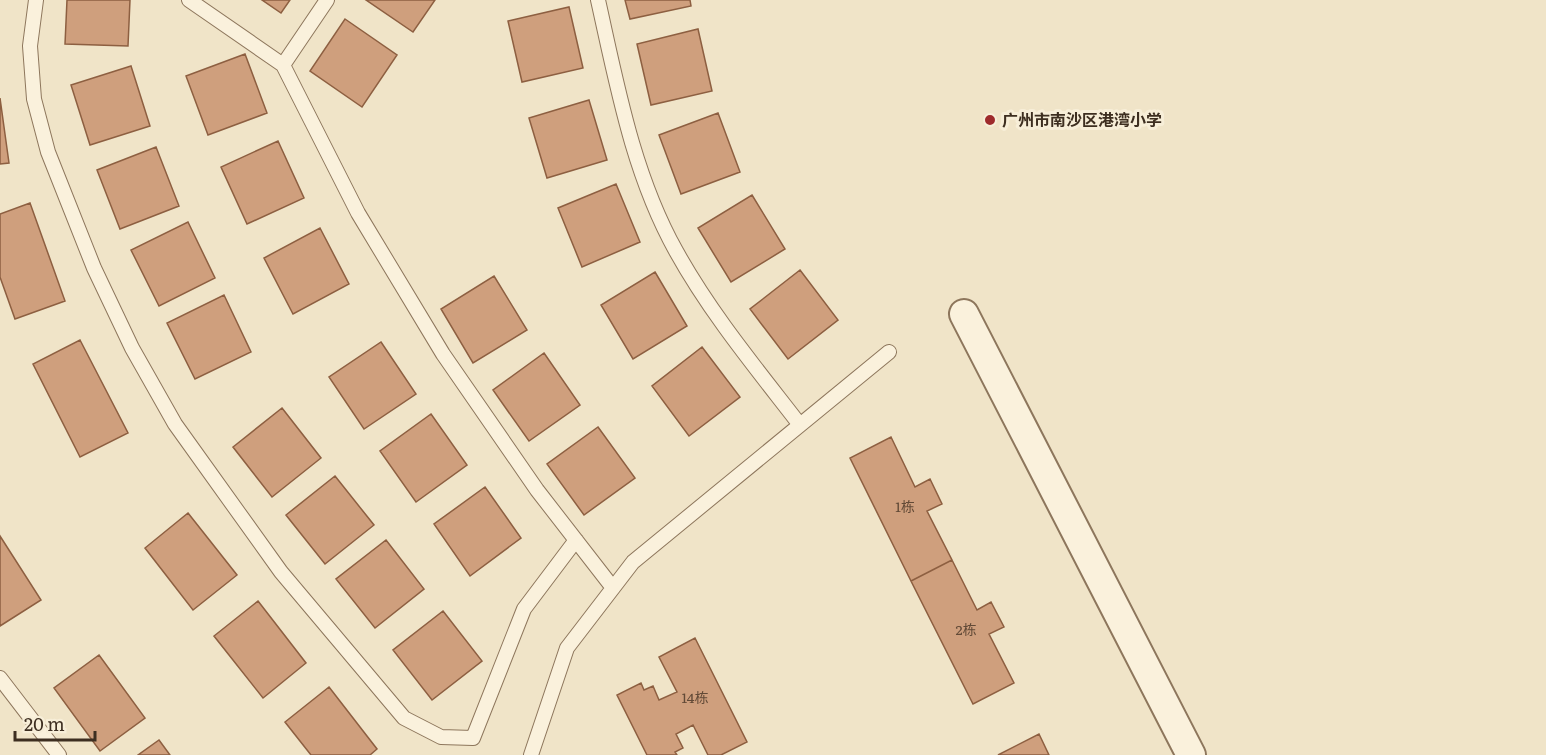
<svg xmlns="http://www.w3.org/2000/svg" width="1546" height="755" font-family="Literata,'Noto Sans SC',serif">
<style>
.building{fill:#cf9f7d;stroke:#8d5f41;stroke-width:1.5}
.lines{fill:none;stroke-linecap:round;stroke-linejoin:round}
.lane-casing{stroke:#8d765c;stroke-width:16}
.street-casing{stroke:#8d765c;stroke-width:32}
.lane{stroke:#faf1dc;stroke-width:14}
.street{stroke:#faf1dc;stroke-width:28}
.poi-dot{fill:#9e2a2b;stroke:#f7eed8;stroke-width:2}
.labels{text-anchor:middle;stroke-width:6;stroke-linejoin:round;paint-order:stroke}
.number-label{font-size:14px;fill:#624a37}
.poi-label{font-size:16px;font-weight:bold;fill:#3d2e20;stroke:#f7eed8;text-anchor:start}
</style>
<rect width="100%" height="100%" fill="#f0e4c8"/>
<path class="building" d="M67,0H130L128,46L65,44Z
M262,0H290L281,13Z
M366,0H435L413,32Z
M625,0H690L691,6L630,19Z
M569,7L583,68L522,82L508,21Z
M345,19L397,55L362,107L310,71Z
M698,29L712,91L651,105L637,44Z
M245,54L267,113L208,135L186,76Z
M131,66L150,126L90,145L71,85Z
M0,98L9,163L0,164Z
M589,100L607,160L547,178L529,118Z
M718,113L740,172L681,194L659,135Z
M278,141L304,198L247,224L221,167Z
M156,147L179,206L120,229L97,170Z
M616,184L640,242L582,267L558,208Z
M752,195L785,249L731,282L698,228Z
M30,203L65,301L15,319L0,277V214Z
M188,222L215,278L159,306L131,250Z
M320,228L349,284L293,314L264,258Z
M800,270L838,320L788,359L750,309Z
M655,272L687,326L633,359L601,305Z
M494,276L527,330L473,363L441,309Z
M224,295L251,352L195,379L167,323Z
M80,340L128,433L80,457L33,364Z
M381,342L416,394L364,429L329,377Z
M702,347L740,397L689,436L652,386Z
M544,353L580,405L529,441L493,390Z
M282,408L321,458L272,497L233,447Z
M431,414L467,465L416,502L380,451Z
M598,427L635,478L584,515L547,464Z
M891,437L915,487L930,479L942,504L927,511L952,560L911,581L850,458Z
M335,476L374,525L325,564L286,515Z
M485,487L521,538L470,576L434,524Z
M188,513L237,575L193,610L145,548Z
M0,536L41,600L0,626Z
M386,540L424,589L375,628L336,579Z
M952,560L977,610L991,602L1004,627L989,634L1014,683L973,704L911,581Z
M258,601L306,663L263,698L214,636Z
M443,611L482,661L432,700L393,650Z
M695,638L747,742L721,755H708L693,725L676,734L683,748L675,752L677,755H647L617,695L641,683L644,690L653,686L659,700L677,692L659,657Z
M99,655L145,718L100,751L54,688Z
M329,687L377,749L370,755H311L285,722Z
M1039,734L1049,755H998Z
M159,740L170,755H138Z"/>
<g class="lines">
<g class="lane-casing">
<path id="lane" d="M36,0L30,46L34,99L48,152L94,268L132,348L175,424L281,572L404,718L441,737L473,738L524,609L576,540
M189,0L283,65L358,213L443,354L537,490L613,588
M598,0C617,85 633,174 676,251C711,314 756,368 800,425
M283,65L327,0
M0,678L59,755
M531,755L567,648L633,562L889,352"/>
</g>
<g class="street-casing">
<path id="street" d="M964,314L1191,755"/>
</g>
<use href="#lane" class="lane"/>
<use href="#street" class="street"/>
</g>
<circle class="poi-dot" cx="990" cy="120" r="6"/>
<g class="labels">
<g class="number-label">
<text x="905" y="512">1栋</text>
<text x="966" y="635">2栋</text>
<text x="695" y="703">14栋</text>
</g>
<g class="poi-label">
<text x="1002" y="126">广州市南沙区港湾小学</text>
</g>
</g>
<path d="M15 731v9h80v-9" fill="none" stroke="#3d2e20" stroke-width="3"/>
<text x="24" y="731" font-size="18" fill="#3d2e20" stroke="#f7eed8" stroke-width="4.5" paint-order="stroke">20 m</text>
</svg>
